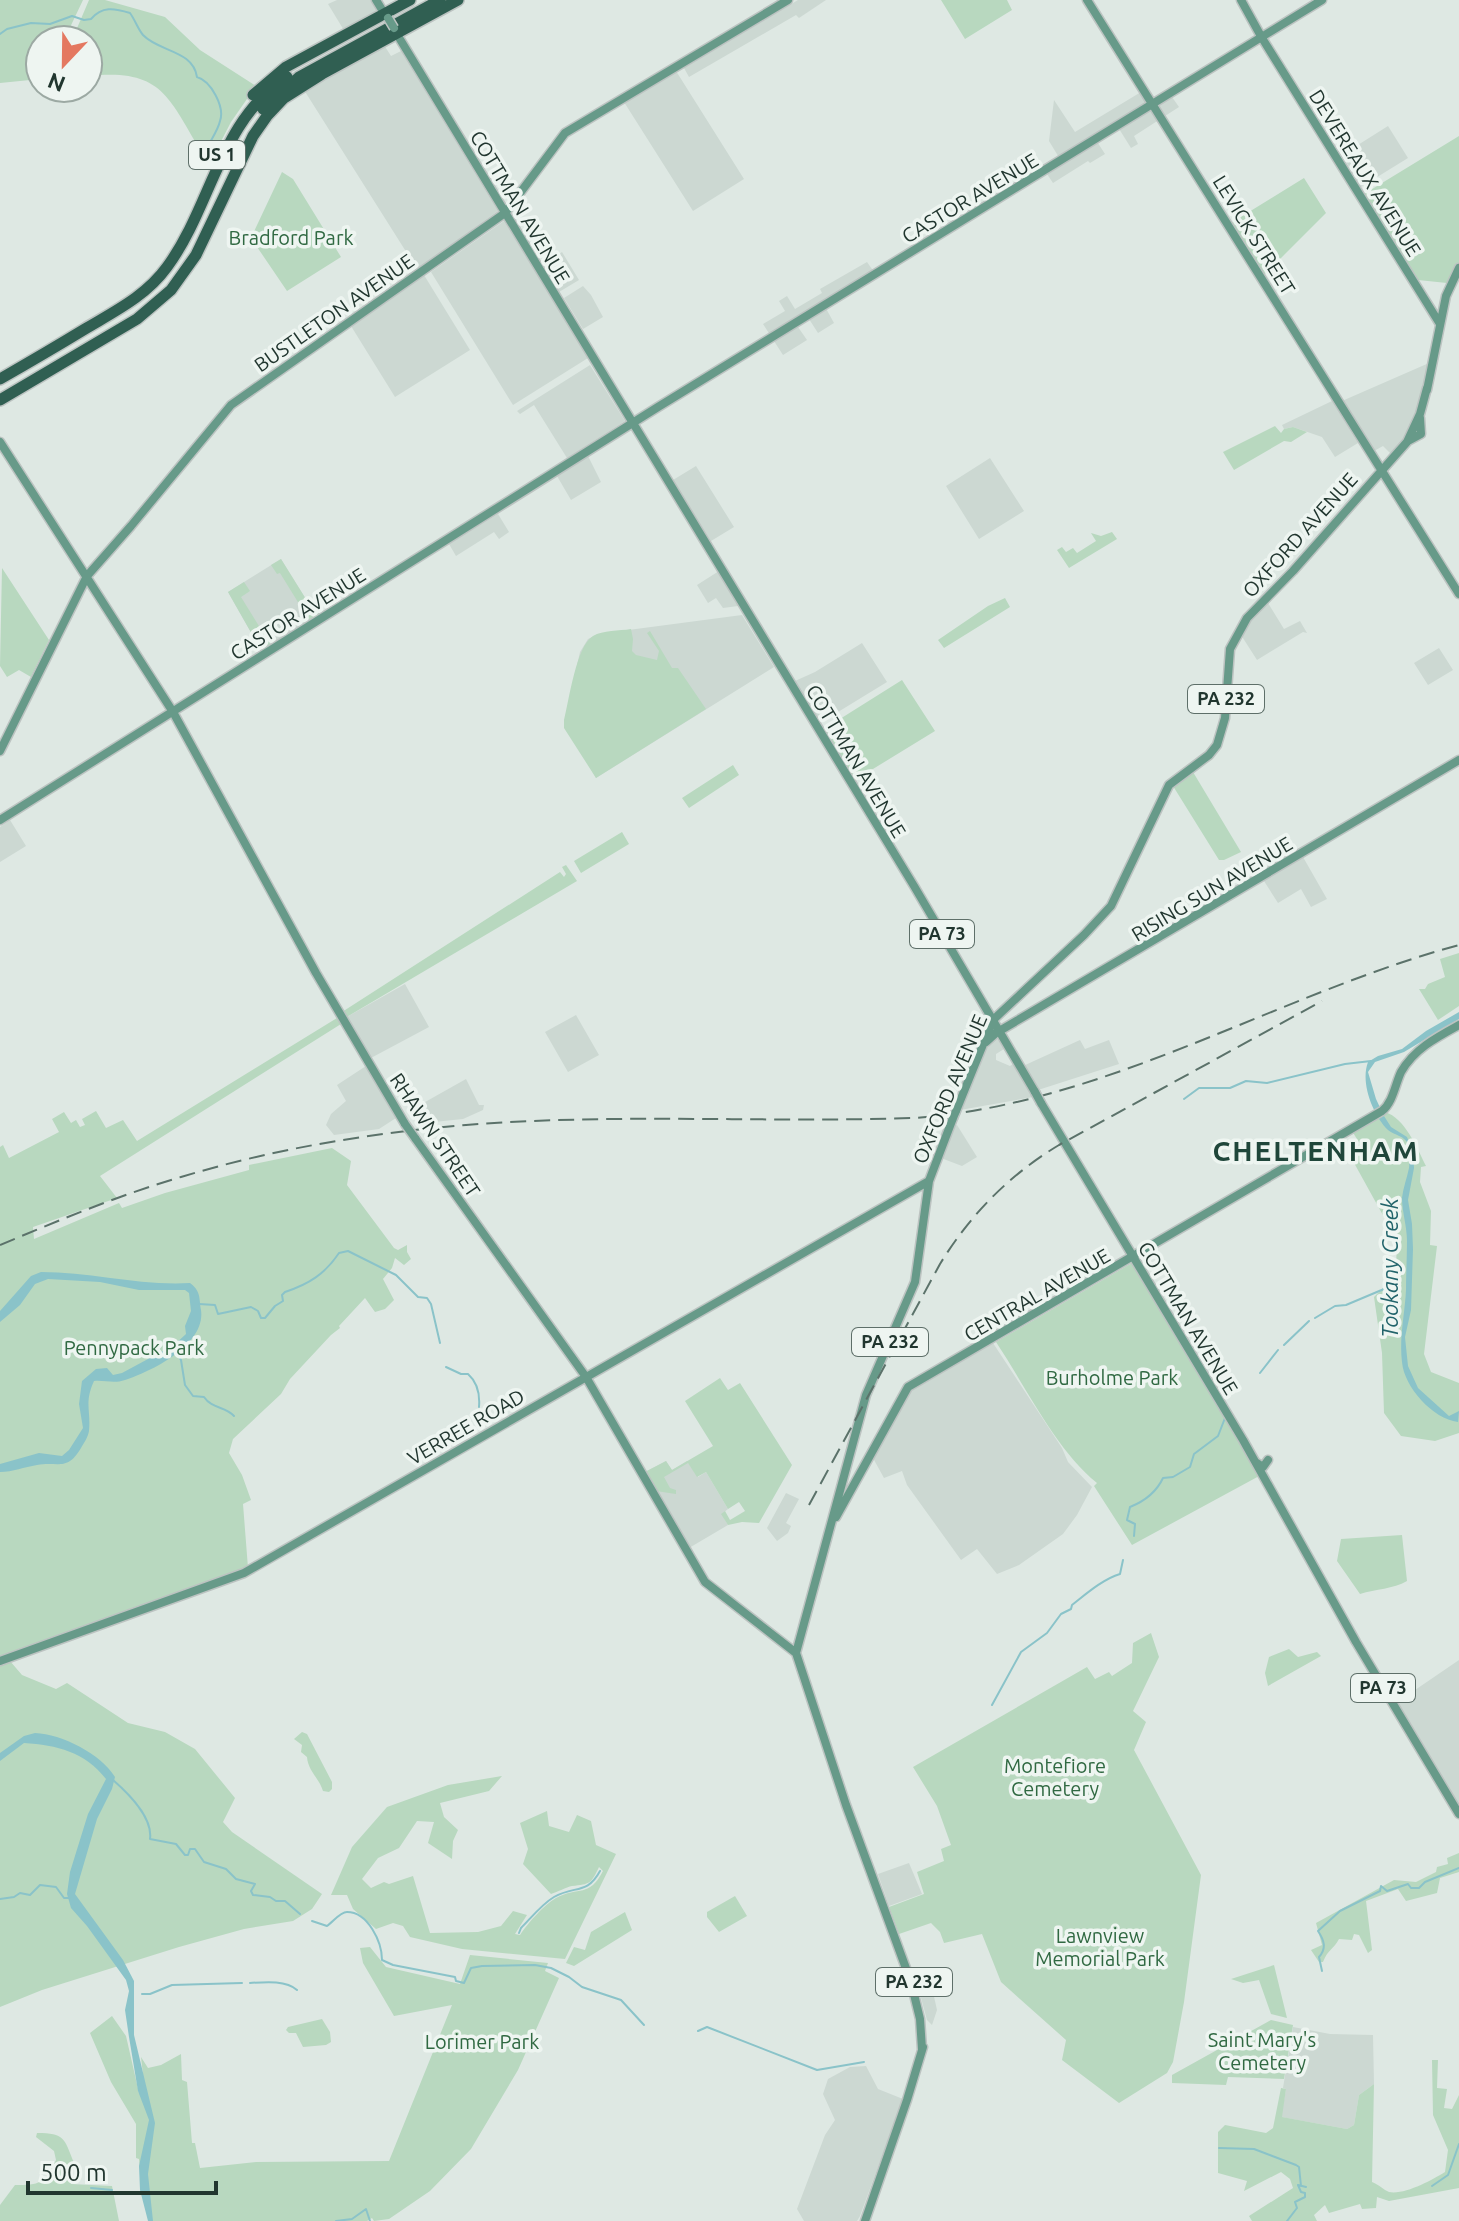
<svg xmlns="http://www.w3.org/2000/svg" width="1459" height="2221" font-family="Ubuntu,sans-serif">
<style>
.built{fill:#ccd8d2}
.green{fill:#b8d8bf}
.water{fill:#8ac3c9}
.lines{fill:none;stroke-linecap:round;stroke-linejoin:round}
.stream{stroke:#8ac3c9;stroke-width:2}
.major-casing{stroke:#bcc3c1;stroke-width:11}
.highway-casing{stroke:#bcc3c1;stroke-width:14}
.major{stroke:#679a89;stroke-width:8}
.highway{stroke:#305f52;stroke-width:11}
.rail{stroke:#5b726a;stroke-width:2;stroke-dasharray:16 8;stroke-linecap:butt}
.major-bridge-casing{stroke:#bcc3c1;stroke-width:11;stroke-linecap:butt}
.major-bridge{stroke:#679a89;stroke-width:8}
.labels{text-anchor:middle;stroke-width:7;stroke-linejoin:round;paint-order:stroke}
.shield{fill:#eef5f1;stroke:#5e6f69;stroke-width:2}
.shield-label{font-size:18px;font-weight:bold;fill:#21362f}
.street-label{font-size:20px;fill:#21362f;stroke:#eef5f1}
.park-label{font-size:20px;fill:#306942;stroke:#eef5f1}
.water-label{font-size:22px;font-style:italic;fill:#22646b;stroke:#eef5f1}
.district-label{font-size:28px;font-weight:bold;letter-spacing:2px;fill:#1f463a;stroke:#eef5f1}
</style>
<rect width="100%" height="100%" fill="#dee8e3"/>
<path class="built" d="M337,0H372L378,11L345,32L328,4Z
M798,0H826L799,18L796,15L689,77L684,68Z
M384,45L391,56L401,51L498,211L417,269L304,90Z
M676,71L744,179L693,211L624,102Z
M1141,92L1151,110L1172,97L1179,107L1134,136L1138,144L1131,148L1116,124L1094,137L1105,154L1090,163L1088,161L1053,183L1047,174L1063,164L1049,141L1054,100L1075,132Z
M1388,126L1408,158L1361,187L1342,155Z
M504,221L588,358L513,405L431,272Z
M562,252L579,280L559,292L543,265Z
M867,262L874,272L823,303L834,323L818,333L809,319L798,327L807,340L783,355L763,324L785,311L779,301L787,296L795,309L822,293L820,289Z
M424,275L470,350L395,397L351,326Z
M583,286L591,295L603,317L583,329L564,298Z
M1429,363L1419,412L1409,434L1391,454L1383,446L1374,451L1342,401Z
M590,365L625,421L567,458L534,405L520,414L517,411Z
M1332,401L1358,443L1335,457L1322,437L1293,427L1284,429L1282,425Z
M588,456L601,482L571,500L557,476Z
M990,458L1024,511L979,539L946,486Z
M696,466L734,527L711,541L673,480Z
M498,514L509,532L499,539L494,532L456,556L449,544Z
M281,559L309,604L312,603L319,614L261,650L228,592Z
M719,571L738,605V606L723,608L716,598L708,603L697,585Z
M1268,603L1284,629L1300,621L1307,633L1303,632L1257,660L1241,635L1249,622Z
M742,615L774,667L596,778L564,723L580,652L588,639L598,634Z
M862,643L887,682L820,723L795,681L815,672Z
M1439,648L1453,670L1428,685L1414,663Z
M10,820L26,846L0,862V827Z
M1303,857L1327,899L1311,907L1301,889L1278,903L1264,881Z
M405,984L429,1027L369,1059L345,1018Z
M576,1015L599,1055L568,1072L545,1032Z
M997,1038L1004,1049L996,1054V1060L1010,1066L1013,1064L1033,1097L960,1110L985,1048Z
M1080,1040L1085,1049L1109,1040L1119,1064L1038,1090L1023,1066Z
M366,1066L396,1118L379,1129L334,1135L326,1125L331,1114L346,1101L337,1085Z
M466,1079L479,1105H484L483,1110L463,1119L424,1123L422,1119L424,1117L418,1106Z
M957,1125L977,1157L962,1166L941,1158L954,1126Z
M993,1343L1062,1448L1068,1462L1092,1487L1077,1515L1063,1534L1019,1565L997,1574L977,1549L961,1560L907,1485L902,1471L884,1478L873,1458L908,1393Z
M666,1461L672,1470L687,1461L698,1477L706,1472L728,1509L722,1514L728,1525L689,1548L645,1472Z
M786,1493L799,1499L786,1523L791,1526L788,1533L777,1541L767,1528Z
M1459,1660V1807L1396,1703Z
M909,1863L922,1894L889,1906L878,1874Z
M935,1969L939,1978L931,1983L937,2010L932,2025L927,2020L915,1976Z
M1293,2027L1330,2034L1373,2035L1374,2084L1359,2095L1354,2125L1347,2129L1281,2117L1286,2089L1283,2088Z
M866,2066L878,2089L903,2099L860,2216L857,2221H804L797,2209L825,2135L835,2120L823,2094L828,2079L850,2067Z"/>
<path class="green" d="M0,0H83L64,40H40V79L0,83Z
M89,0H105L165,17L200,50L256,86L231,122L214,155L204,156C168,98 164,68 88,76V40H72Z
M941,0H1007L1012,10L965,39Z
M1459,136V263L1447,283L1418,280L1364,194Z
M282,172L293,179L341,257L287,291L251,238Z
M1304,178L1326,213L1264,275L1231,223Z
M1275,426L1281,433L1284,429L1293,427L1307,432L1291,442L1284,441L1234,470L1223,452Z
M1112,532L1117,539L1069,568L1057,550L1062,547L1066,552L1073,548L1077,553L1096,541L1091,533L1101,536Z
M281,559L309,604L312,603L319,614L309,620L280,573L277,574L271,565Z
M2,568L49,640L31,677L19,670L7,677L0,666Z
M244,582L250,591L241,597L270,644L261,650L228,592Z
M1005,598L1010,607L944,648L938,640L988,606Z
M631,629L633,639L632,651L636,655L657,660L659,651L647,633L650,631L672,668H678L706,709L596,778L564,728V720C569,701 576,646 593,636C603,630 619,631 631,629Z
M902,680L935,731L855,780L824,729Z
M733,765L739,775L689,808L682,798Z
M1193,772L1241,852L1224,860H1219L1173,786Z
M622,832L629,844L581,873L574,861Z
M566,865L577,881L345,1018L342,1012L560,872L564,877L566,874L562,867Z
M1459,953V1006L1438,1020L1419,989H1425L1428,984L1445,977L1440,959Z
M337,1018L341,1024L100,1176L117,1198L33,1227L34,1239L119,1203L122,1208L165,1193L249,1170V1165L332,1148L351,1161L347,1185L394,1248L398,1250L407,1245V1252L411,1259L404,1265L395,1258L392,1268L383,1279L394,1300L385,1309L375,1312L365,1298L339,1326L340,1328L331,1335L290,1379L281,1394L233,1439L229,1453L242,1475L251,1500L243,1504L248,1568L0,1659V1147L3,1145L9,1158L59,1132L52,1119L64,1112L71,1123L76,1120L80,1127L85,1125L82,1119L96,1111L106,1128L123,1120L137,1141Z
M1385,1112C1405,1118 1417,1148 1426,1166L1421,1167L1420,1182L1431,1211L1430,1245L1437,1246L1424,1354L1431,1372L1459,1383V1433L1435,1441L1401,1436L1384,1413L1382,1353L1374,1297L1396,1275L1397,1227L1390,1228L1348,1152L1360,1144L1352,1131Z
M1132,1263L1261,1475L1132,1545L1094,1486L1097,1483C1056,1450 1026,1387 996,1342Z
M720,1378L728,1390L740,1383L792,1465L759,1523L742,1522L728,1525L721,1514L725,1511L730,1520L745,1511L739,1502L728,1509L706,1472L697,1477L688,1463L664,1477L670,1488L676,1490V1494L656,1491L645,1472L666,1461L672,1470L713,1446L685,1401Z
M1402,1535L1407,1581C1393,1589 1376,1589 1360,1594L1337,1561L1341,1539Z
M1151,1633L1159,1657L1133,1711L1146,1722L1134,1750L1201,1875L1184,2002L1173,2062L1167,2073L1119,2103L1062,2060L1066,2040L1001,1982L982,1934L944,1943L940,1932L931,1923L899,1934L889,1907L924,1894L917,1872L944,1861L941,1849L951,1845L937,1806L913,1767L1087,1667L1095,1679L1109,1672L1112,1676L1132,1663L1133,1643Z
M1289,1649L1298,1657L1317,1652L1321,1656L1268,1686L1265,1673L1269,1657Z
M10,1661L22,1675L56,1689L67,1683L128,1723L165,1732L195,1749L235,1798L223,1822L232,1832L322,1894L312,1909L293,1921L244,1929L179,1947L42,1990L0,2007V1665Z
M302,1732L307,1734L332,1782V1789L329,1792L323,1791C319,1778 308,1771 307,1757L301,1752L302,1745L294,1739Z
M502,1776L489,1791L440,1803L444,1817L458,1830L453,1841L452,1859L428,1843L434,1822L417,1821L399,1848L378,1858L362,1879L371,1888L384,1882L389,1884L413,1876L430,1933L478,1932L501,1926L513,1911L527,1915L515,1934L520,1935C528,1923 544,1905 556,1898C579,1886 589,1898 603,1871L599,1867C591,1884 590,1884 572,1886C566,1887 558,1892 551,1894L523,1864L528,1849L520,1823L547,1811L549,1826L569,1832L577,1815L591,1821L596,1845L616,1854L565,1959L462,1949L410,1937L403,1926L393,1923L376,1929L353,1909L347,1895H331L352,1847L387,1807L448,1785Z
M1459,1853V1872L1440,1878L1437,1893L1406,1901L1398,1889L1366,1901L1372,1950L1368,1953L1359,1935L1354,1934L1352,1940L1339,1939C1334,1949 1328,1949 1323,1962H1319L1311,1950L1322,1945L1316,1923L1394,1880L1416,1882L1436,1872L1437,1867L1448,1864L1447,1858Z
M735,1896L747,1916L719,1932L707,1917V1912Z
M625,1912L632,1930L574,1966L566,1963L574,1947L585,1950L591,1932Z
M370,1947L386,1967L460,1984L470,1955L548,1963L545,1971L559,1978L518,2070L471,2149L430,2191L389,2219L374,2221L372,2218L367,2221H150L142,2194L139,2159L136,2158V2124L111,2082L90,2033L112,2016L126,2036L139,2093L143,2075L141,2057L148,2068L161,2065L181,2054L182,2080L187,2082L192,2143H195L200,2168L256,2162L389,2161L452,2005L394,2016L363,1963L360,1948Z
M1274,1965L1287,2018L1271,2014L1259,1980L1243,1983L1231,1979Z
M322,2019L330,2032L331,2042L326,2045L303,2047L296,2033H289L286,2030L288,2027Z
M1271,2020L1293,2025L1284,2079L1228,2077L1226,2085L1172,2083V2075Z
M1432,2060H1438L1437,2088L1447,2089L1444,2108L1452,2109L1459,2095V2188L1389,2201L1377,2197L1376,2208L1362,2209L1360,2204L1329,2213L1325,2205L1314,2215L1317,2221H1252L1249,2216L1293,2188L1290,2179L1281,2172L1244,2191L1247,2181L1218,2173V2132L1225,2125L1266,2133L1273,2128L1281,2088L1286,2089L1282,2117L1347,2129L1354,2125L1359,2095L1374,2084L1372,2182C1378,2184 1384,2190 1389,2192C1405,2195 1432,2180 1445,2172L1448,2150L1433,2115Z
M37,2133C65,2133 64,2138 74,2163L70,2178L71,2184L112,2186L119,2221H0V2205L15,2185C40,2185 44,2184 56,2160L54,2151L36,2137Z"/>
<path class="water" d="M1459,1012V1019L1404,1052L1375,1062L1368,1072L1376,1099L1384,1116L1391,1127L1407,1137L1413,1152L1414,1168L1408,1200L1412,1224L1413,1249L1411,1310L1405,1337L1408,1366L1418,1388L1449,1416L1459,1411L1458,1422C1433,1419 1404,1387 1402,1362C1399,1338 1405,1313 1406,1290C1406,1273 1407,1257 1407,1241C1407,1226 1402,1212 1402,1198C1403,1188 1407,1178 1409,1168C1410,1162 1409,1150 1408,1144C1405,1136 1394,1135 1388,1130C1373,1115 1360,1083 1368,1062L1378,1056L1402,1049L1426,1031Z
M41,1272C91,1272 140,1286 190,1283C201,1291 199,1298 201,1310C206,1344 153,1371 125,1380C114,1384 105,1380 94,1381C84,1403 91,1410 89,1431C88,1437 84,1443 81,1448C67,1472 58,1461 37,1465C24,1467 13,1472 0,1472V1464L39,1453L62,1456L69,1450L83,1428L79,1404L82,1381L96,1369L107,1368L113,1375L122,1373L174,1345L186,1334L185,1326L191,1311L189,1293L185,1290H139L100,1282L48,1279L35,1284L20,1305L0,1322V1311L31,1276Z
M35,1733C62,1734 101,1754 115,1777L112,1789L97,1819L75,1894L123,1960L134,1981V2035L155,2123L148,2174L153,2221H148L140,2190L139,2166L149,2120L138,2091L129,2037L125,2010L129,1991L126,1980L87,1926L71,1908L67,1894L70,1872L88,1814L106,1779C85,1752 57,1745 24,1743L0,1761V1753L24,1736Z"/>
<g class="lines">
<path class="stream" d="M0,34L7,29L31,23L50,24L72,16L84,20L91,19C102,6 114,8 130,13C135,20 138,29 143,35C159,52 193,50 197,77C211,81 225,107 220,121C218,130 212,138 208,146
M1184,1099L1199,1088H1230L1246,1081L1267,1083L1345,1064L1371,1061
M199,1304L215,1305L218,1314L251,1307L258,1311L261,1318H265L275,1306L283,1301L282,1295L285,1292C309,1284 325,1274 339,1253L348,1251L396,1275L418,1297L427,1298L431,1304L440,1343
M1315,1318L1335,1306L1346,1305L1384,1289L1396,1270
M1284,1345L1309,1321
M176,1352L181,1360L185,1385L193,1396L204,1397C212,1409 225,1406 234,1416
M446,1367L461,1374H468C477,1382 480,1395 479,1407
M1260,1373L1278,1350
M1134,1536L1135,1524L1127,1520L1130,1507C1145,1501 1156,1493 1163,1478L1173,1477L1190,1467L1194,1454L1218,1436L1225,1418
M992,1705L1021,1652L1047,1633L1061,1614L1071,1609L1072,1605C1086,1594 1103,1579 1120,1574L1123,1560
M113,1780C128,1793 153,1818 150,1839L176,1844L185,1855H188L190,1849H195L204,1862L226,1869L236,1879L255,1884L251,1891L253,1895L270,1897L276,1901H285L300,1914
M0,1899L14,1897L20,1893L30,1895L40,1885L56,1887L64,1898H70
M312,1921L327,1926C333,1922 340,1912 347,1912C368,1912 382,1942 382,1960L393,1965L455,1977L456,1981L464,1983L471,1968L482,1966L535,1965L551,1968L569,1977L582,1987L621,2000L644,2025
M519,1933L521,1928C531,1918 542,1904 554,1897C575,1885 587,1895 600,1871
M1322,1971L1319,1957C1327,1948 1324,1940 1318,1931L1340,1911L1380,1891L1381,1886L1387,1891L1408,1884L1411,1888H1419L1425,1882L1459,1868
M250,1983C265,1982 286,1980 297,1990
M142,1994H150L172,1985L242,1983
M698,2031L707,2027L817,2070L864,2062
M1219,2148L1254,2149L1296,2165L1299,2167L1301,2186
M1432,2186L1448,2175L1459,2144
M91,2188L112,2190
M336,2221L352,2219L366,2209L370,2221
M1287,2221L1297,2208L1295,2202L1305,2197V2193L1301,2192L1298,2185L1306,2187"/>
<g class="major-casing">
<path id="major" d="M376,0L387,18
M1087,0L1459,594
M1241,0L1262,38L1440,324
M395,31L914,886L1035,1092
M1427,390L1446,296L1459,268
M1408,441L1421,434L1420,418
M0,442L173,712L316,973L405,1124
M0,751L87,576L131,526L231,405L505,213L565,133L788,0
M0,820L658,407L1322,0
M986,1042L996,1033L1459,760
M1041,1103L1243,1440L1356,1642L1459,1814
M956,1111L993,1020L1084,935L1111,906L1169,785L1209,755L1217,745L1225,718L1230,649L1247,618L1293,571L1407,442L1420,414L1427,388
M415,1138L586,1377L705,1582L796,1653
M1257,1463L1263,1467L1268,1460
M836,1517L908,1387L1382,1111C1393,1102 1395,1085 1401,1072C1414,1049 1437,1037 1459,1025
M0,1661L244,1573L929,1181
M922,2049L920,2019L911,1982L846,1805L796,1653L866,1395L915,1282L929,1181L953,1118
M865,2221L907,2100L923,2047"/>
</g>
<g class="highway-casing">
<path id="highway" d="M253,95L286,67L410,0
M263,109L299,77L440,0
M0,379C28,363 57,346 85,329C115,311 146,296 167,267C212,206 219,121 287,77
M0,400L137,319L171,290L196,255L253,136L267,116L284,98L322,74L458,0"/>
</g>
<use href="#major" class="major"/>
<use href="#highway" class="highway"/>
<path class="rail" d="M0,1245C60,1220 119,1195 181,1177C273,1149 370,1133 466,1125C615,1113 764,1123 913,1118C1105,1105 1275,995 1459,945
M809,1505L940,1264C970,1215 1009,1175 1059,1145L1322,1001"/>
<g class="major-bridge-casing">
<path id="major-bridge" d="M388,18L394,28
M1035,1092L1041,1103
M953,1118L956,1111
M405,1124L415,1138"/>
</g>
<use href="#major-bridge" class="major-bridge"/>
</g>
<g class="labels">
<g class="shield">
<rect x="189" y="141" width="56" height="28" rx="6"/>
<rect x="1188" y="685" width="76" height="28" rx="6"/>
<rect x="910" y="920" width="64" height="28" rx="6"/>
<rect x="852" y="1328" width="76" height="28" rx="6"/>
<rect x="1351" y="1674" width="64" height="28" rx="6"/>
<rect x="876" y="1968" width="76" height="28" rx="6"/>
</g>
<g class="shield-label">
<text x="217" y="161">US 1</text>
<text x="1226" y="705">PA 232</text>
<text x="942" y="940">PA 73</text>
<text x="890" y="1348">PA 232</text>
<text x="1383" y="1694">PA 73</text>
<text x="914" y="1988">PA 232</text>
</g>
<g class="street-label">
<text transform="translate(1365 173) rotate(58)" y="7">DEVEREAUX AVENUE</text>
<text transform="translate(970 198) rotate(-31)" y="7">CASTOR AVENUE</text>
<text transform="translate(520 207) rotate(59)" y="7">COTTMAN AVENUE</text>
<text transform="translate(1254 235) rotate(58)" y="7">LEVICK STREET</text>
<text transform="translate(334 313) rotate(-35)" y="7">BUSTLETON AVENUE</text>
<text transform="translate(1300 535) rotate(-48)" y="7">OXFORD AVENUE</text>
<text transform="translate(298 614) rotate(-32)" y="7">CASTOR AVENUE</text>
<text transform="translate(856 761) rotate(59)" y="7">COTTMAN AVENUE</text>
<text transform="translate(1212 889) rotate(-31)" y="7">RISING SUN AVENUE</text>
<text transform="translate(950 1089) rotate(-67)" y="7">OXFORD AVENUE</text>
<text transform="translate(435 1135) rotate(56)" y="7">RHAWN STREET</text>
<text transform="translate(1037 1295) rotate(-30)" y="7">CENTRAL AVENUE</text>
<text transform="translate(1188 1318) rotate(59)" y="7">COTTMAN AVENUE</text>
<text transform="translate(466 1427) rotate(-30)" y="7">VERREE ROAD</text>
</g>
<g class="park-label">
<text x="291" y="245">Bradford Park</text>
<text x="134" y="1355">Pennypack Park</text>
<text x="1112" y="1385">Burholme Park</text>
<text x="1055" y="1773">Montefiore<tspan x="1055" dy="23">Cemetery</tspan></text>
<text x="1100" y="1943">Lawnview<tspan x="1100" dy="23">Memorial Park</tspan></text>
<text x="1262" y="2047">Saint Mary's<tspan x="1262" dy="23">Cemetery</tspan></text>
<text x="482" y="2049">Lorimer Park</text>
</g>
<g class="water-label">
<text transform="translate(1390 1268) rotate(-90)" y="8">Tookany Creek</text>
</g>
<g class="district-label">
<text x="1316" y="1161">CHELTENHAM</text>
</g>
</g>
<g transform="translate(64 64) rotate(202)"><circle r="38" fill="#eef5f1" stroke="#9ca9a3" stroke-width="2"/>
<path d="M0-6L14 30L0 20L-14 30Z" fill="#e47860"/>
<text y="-12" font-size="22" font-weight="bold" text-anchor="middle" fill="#21362f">N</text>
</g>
<path d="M28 2181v12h188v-12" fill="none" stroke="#21362f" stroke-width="4"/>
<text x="40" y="2181" font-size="24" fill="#21362f" stroke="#eef5f1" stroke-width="6" paint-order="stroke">500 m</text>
</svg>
